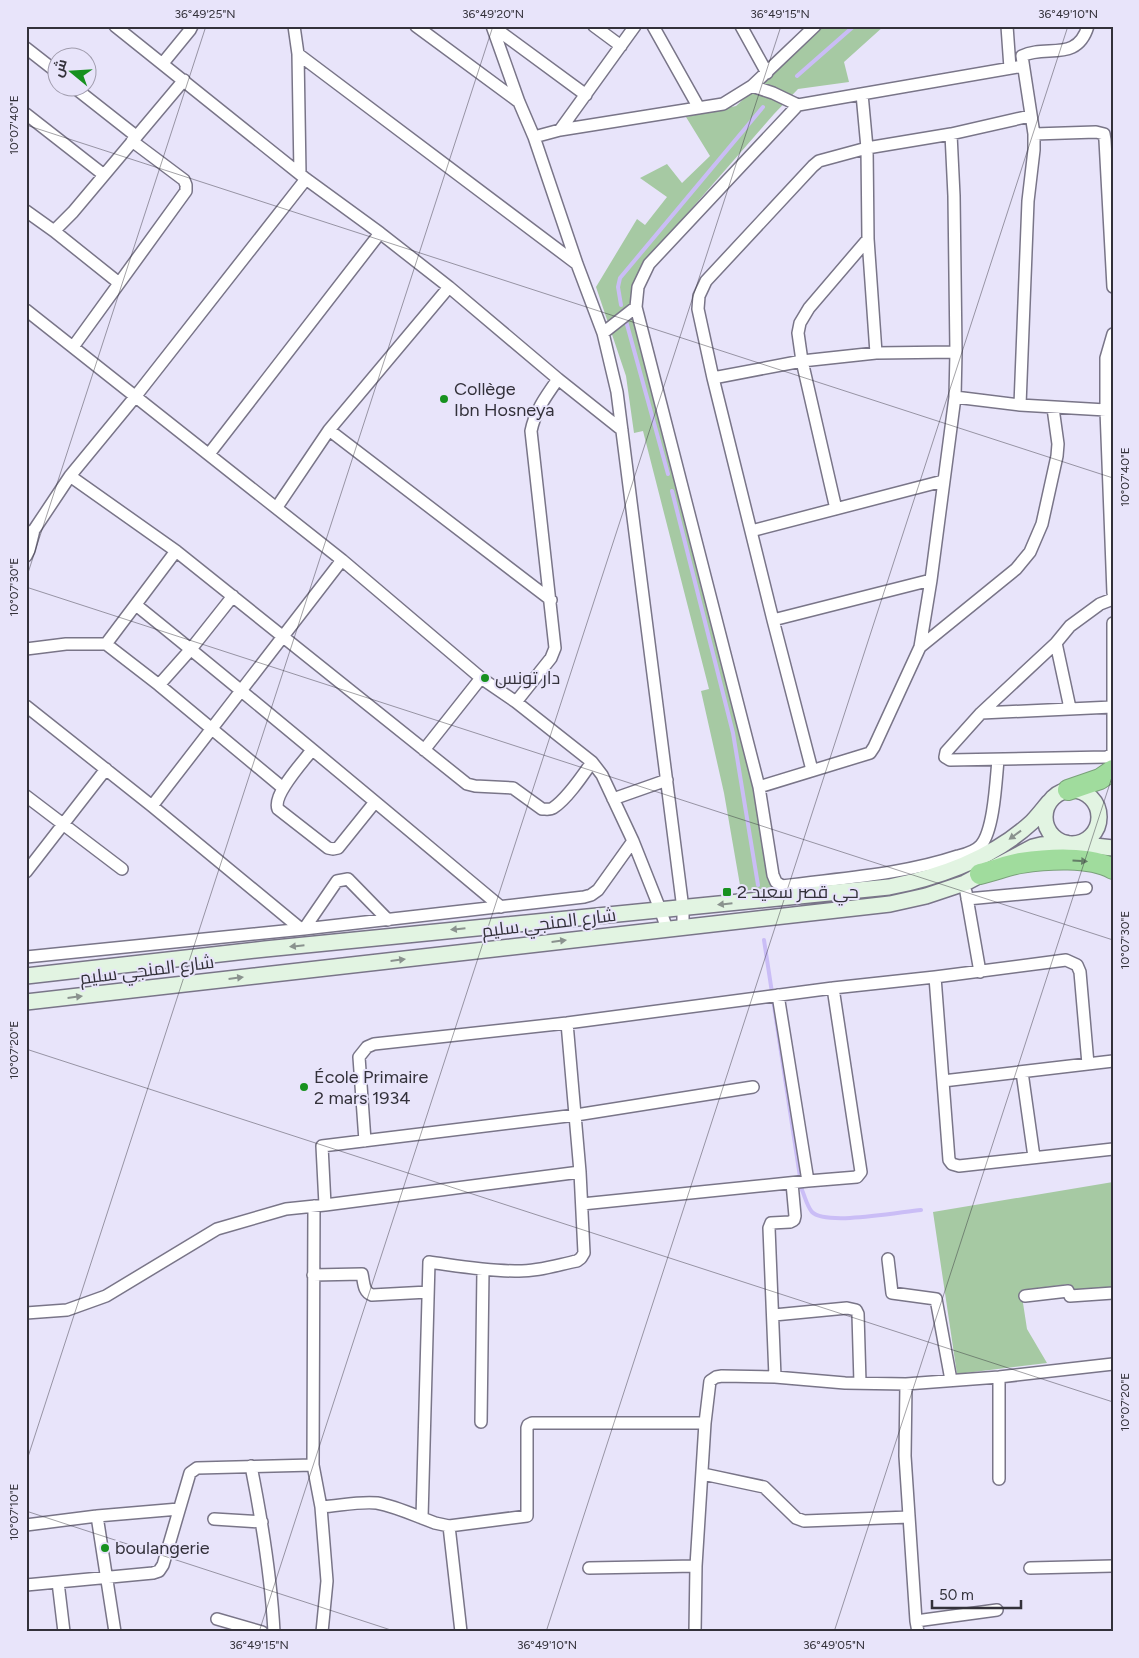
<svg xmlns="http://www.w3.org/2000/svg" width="1139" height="1658" font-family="Figtree,Cairo,sans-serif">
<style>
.grass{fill:#a6c9a3}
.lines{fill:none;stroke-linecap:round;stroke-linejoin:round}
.stream{stroke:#cabdf6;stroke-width:4}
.minor-casing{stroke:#797588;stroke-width:14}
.secondary-casing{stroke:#797588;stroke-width:18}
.motorway-casing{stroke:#7aa07a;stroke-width:22}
.minor{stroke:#fff;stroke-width:11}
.secondary{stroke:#e2f4e2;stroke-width:15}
.motorway{stroke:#a0dc9d;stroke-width:20}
.oneway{fill:#8a928e}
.oneway2{fill:#647e67}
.ticks{fill:none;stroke:#33313a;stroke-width:1;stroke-opacity:0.45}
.poi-dot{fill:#17911f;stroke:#e8e4fa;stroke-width:2}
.labels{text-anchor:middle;stroke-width:4;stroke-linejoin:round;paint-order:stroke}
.poi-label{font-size:18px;fill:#33313a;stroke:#e8e4fa;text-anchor:start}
.street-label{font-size:18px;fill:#33313a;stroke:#e8e4fa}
.neatline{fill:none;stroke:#33313a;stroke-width:2}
.ticks-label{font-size:12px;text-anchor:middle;fill:#33313a}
</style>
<rect width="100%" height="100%" fill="#e8e4fa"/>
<path class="grass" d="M824,26H884L844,62L849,82L798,89L774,114L645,262L633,285L755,782L771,888L741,891L724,793L701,691L709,689L643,431L634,433L626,376L596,287L637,219L645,225L667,197L640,178L667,164L682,183L710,156L686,117L736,106Z
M1113,1182V1290L1073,1292L1070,1284L1021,1290L1027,1329L1047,1363L957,1374L933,1212Z"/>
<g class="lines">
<path class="stream" d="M797,76L854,26
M621,305L618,287L620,278L763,107
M626,321L668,474
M672,491L733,733L758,885
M764,940L802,1190C805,1197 807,1206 812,1212C826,1226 899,1212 921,1210"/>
<g class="minor-casing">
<path id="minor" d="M115,26L306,179L380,233L449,287L558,379L622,430
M294,26L298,54L300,174
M416,26L519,102
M492,26L519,102L534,137L577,264L603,333L617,392L683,909V928
M594,26L621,46
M653,26L699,108
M741,26L767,73
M1007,26L1010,68
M499,31L586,95
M26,48L58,73
M298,54L577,264
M163,63L190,30L192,26
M752,86L773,93L798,105L1023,66
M75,88L136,136
M862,94L867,148L868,239L876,353
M798,105L649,264L638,287L636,307L759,787L773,875L776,882L782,886C841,878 901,875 958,856C966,854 975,852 981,845C994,830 996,780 998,760
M26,114L104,175
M560,130L635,26
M1034,134L1096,132L1104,134L1105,140L1113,287
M534,137L560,130L723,104L752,86L815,26
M26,211L54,231L73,212L184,80
M54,231L119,283
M26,310L342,560L481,678L516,702L592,762L602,775L633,841L660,909L667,929
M603,333L636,307
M1113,334L1106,358V410L1113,593
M73,347L186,191V185L184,180L132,141
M713,378L802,361L876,353L956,352
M955,397L1020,405L1106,410
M1020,405L1028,201L1034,150V134L1022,56C1046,44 1077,63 1088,26
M329,430L551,600
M209,454L380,233
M70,476L176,551L467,784L475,786L513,788L542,809C546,809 550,810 553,808C567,799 583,775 592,762
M277,507L329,430L449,287
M836,509L802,361L798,333L800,323L809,308L868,239
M751,531L943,481
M26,535L34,530L70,476L135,397L306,179
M26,556L29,550L34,530
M1113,599L1100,604L1070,626L1056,643L981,713L946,752L945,757L950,760L1107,757L1113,753V623
M136,605C259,704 380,806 501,907
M773,620L931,580
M1056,643L1070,708
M106,644L176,551
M920,647L1016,569L1030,552L1042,524L1057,456L1058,444L1053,408
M26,649L66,644H106L159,685L283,788
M159,685L191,649L233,596
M516,702L551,658L555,648L531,431C535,411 546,396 558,379
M26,706L152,806L301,929
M981,713L1112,707
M312,750C303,762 272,795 278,809L328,848L333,849L338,848L375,802
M424,750L481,678
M812,770L773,620L713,378L698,309L699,296L706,281L813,166L819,161L867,148L951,134L1030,116
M759,787L870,753L874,747L920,647L931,580L955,397L956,352L954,196L951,134
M26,796L122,869
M613,799L667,780
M152,806L342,560
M26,872L106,769
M966,892L980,972
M967,899L1086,888
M304,929L337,881L348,879L388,920
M26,957L304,929L584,897L591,895L598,890L633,841
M935,977L949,1160L952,1164L959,1166L1113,1149
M778,995L808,1181
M567,1023L580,1172L584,1253L581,1258L577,1261C557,1265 536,1272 515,1271C486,1271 458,1266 429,1262L422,1518L435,1523L449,1526L527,1516V1428L528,1425L532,1423H705
M1022,1072L1034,1157
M943,1081L1113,1061
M365,1141L359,1057L367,1047L374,1044L567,1023L833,988L935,977L1066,960L1077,965L1080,972L1088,1064
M582,1204L808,1181L857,1177L861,1172L833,988
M325,1205L322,1146L576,1115L753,1087
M314,1206L313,1465L321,1507L327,1581L322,1632
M888,1259L892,1293L936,1299L951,1380
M313,1275L362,1274C364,1282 363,1292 372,1295L428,1292
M1025,1296L1068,1291L1070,1296L1113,1293
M26,1313L67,1310L106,1296L217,1229L286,1209L325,1205L580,1172
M774,1315L847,1308L856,1310L858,1314L860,1383
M775,1377L769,1228L771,1223L790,1222L794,1220L795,1216L792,1183
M906,1384L905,1456L916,1621L918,1632
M481,1422L483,1270
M251,1466C262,1521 271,1576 274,1632
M703,1474L764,1487L796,1518L804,1521L909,1517
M999,1479V1377
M321,1507C339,1506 359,1501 377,1503C393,1506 407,1512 422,1518
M97,1516L115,1632
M214,1519L262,1522
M26,1525L97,1516L179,1509
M449,1526L461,1632
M589,1568L696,1566
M1030,1568L1113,1566
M58,1582L64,1632
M26,1585L153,1573L159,1571L163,1565L190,1473L197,1468L313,1465
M217,1619L262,1632
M916,1621L997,1610
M695,1632L696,1566L705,1423L710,1381L716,1377L722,1376L775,1377L845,1383L906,1384L999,1377L1113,1364"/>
</g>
<g class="secondary-casing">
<path id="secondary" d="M1045 817a27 27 0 1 1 54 0a27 27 0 1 1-54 0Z
M1076,844L1113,848
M26,976L265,949L889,887C940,877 993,858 1032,822C1038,816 1044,808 1049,802
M26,1002L890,904L926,896L965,883L1033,847L1041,845L1066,843"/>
</g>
<g class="motorway-casing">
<path id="motorway" d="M1068,790L1100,779L1113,770
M980,874C994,871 1008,865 1021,863C1047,859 1090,856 1113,869"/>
</g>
<use href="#minor" class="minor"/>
<use href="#secondary" class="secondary"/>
<use href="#motorway" class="motorway"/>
</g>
<defs><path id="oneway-solid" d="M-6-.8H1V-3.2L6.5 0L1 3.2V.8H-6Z" transform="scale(1.25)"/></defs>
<g class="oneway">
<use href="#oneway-solid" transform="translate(1015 835) rotate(144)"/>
<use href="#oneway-solid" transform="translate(725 904) rotate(174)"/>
<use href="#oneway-solid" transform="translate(458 929) rotate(174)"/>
<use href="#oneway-solid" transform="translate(559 941) rotate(-7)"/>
<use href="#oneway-solid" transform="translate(297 946) rotate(174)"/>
<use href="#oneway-solid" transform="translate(398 960) rotate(-7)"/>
<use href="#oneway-solid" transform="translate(236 978) rotate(-7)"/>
<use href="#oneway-solid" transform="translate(75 997) rotate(-7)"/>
</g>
<use class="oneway2" href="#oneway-solid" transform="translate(1080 861) rotate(4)"/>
<path class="ticks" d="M26,125L1113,478M26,579L206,26M26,587L1113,940M26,1049L1113,1402M26,1463L493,26M26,1511L397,1632M259,1632L781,26M546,1632L1068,26M834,1632L1113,774"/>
<g class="poi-dot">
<circle cx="444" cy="399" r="5"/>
<circle cx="485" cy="678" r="5"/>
<rect x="722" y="887" width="10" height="10" rx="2.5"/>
<circle cx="304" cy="1087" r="5"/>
<circle cx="105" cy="1548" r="5"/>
</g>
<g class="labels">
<g class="poi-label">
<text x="454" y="395">Collège<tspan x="454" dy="21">Ibn Hosneya</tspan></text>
<text x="495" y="684">دار تونس</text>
<text x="737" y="898">2 حي قصر سعيد</text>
<text x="314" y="1083">École Primaire<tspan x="314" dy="21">2 mars 1934</tspan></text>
<text x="115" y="1554">boulangerie</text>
</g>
<g class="street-label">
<text transform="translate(549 923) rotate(-7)" y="6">شارع المنجي سليم</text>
<text transform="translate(147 970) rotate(-7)" y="6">شارع المنجي سليم</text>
</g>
</g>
<rect width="1139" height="1658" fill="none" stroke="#e8e4fa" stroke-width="55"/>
<g transform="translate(72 72) rotate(288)"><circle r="24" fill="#e8e4fa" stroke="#a09cad"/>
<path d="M0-4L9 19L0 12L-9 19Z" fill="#17911f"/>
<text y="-8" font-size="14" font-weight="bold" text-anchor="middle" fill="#33313a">ش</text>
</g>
<path d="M932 1600v8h89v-8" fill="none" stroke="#33313a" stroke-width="2.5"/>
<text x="939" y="1600" font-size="15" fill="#33313a" stroke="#e8e4fa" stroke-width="4" paint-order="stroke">50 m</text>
<rect x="28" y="28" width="1084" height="1602" class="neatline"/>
<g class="ticks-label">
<text x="205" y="18">36°49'25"N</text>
<text x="493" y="18">36°49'20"N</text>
<text x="780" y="18">36°49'15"N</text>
<text x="1068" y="18">36°49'10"N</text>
<text transform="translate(14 125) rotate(-90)" y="4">10°07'40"E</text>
<text transform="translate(1125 477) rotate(-90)" y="4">10°07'40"E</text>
<text transform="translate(14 587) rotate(-90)" y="4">10°07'30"E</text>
<text transform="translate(1125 940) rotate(-90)" y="4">10°07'30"E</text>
<text transform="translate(14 1050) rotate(-90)" y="4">10°07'20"E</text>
<text transform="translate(1125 1402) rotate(-90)" y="4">10°07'20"E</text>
<text transform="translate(14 1512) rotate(-90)" y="4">10°07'10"E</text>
<text x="259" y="1649">36°49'15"N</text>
<text x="547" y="1649">36°49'10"N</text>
<text x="834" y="1649">36°49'05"N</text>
</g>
</svg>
